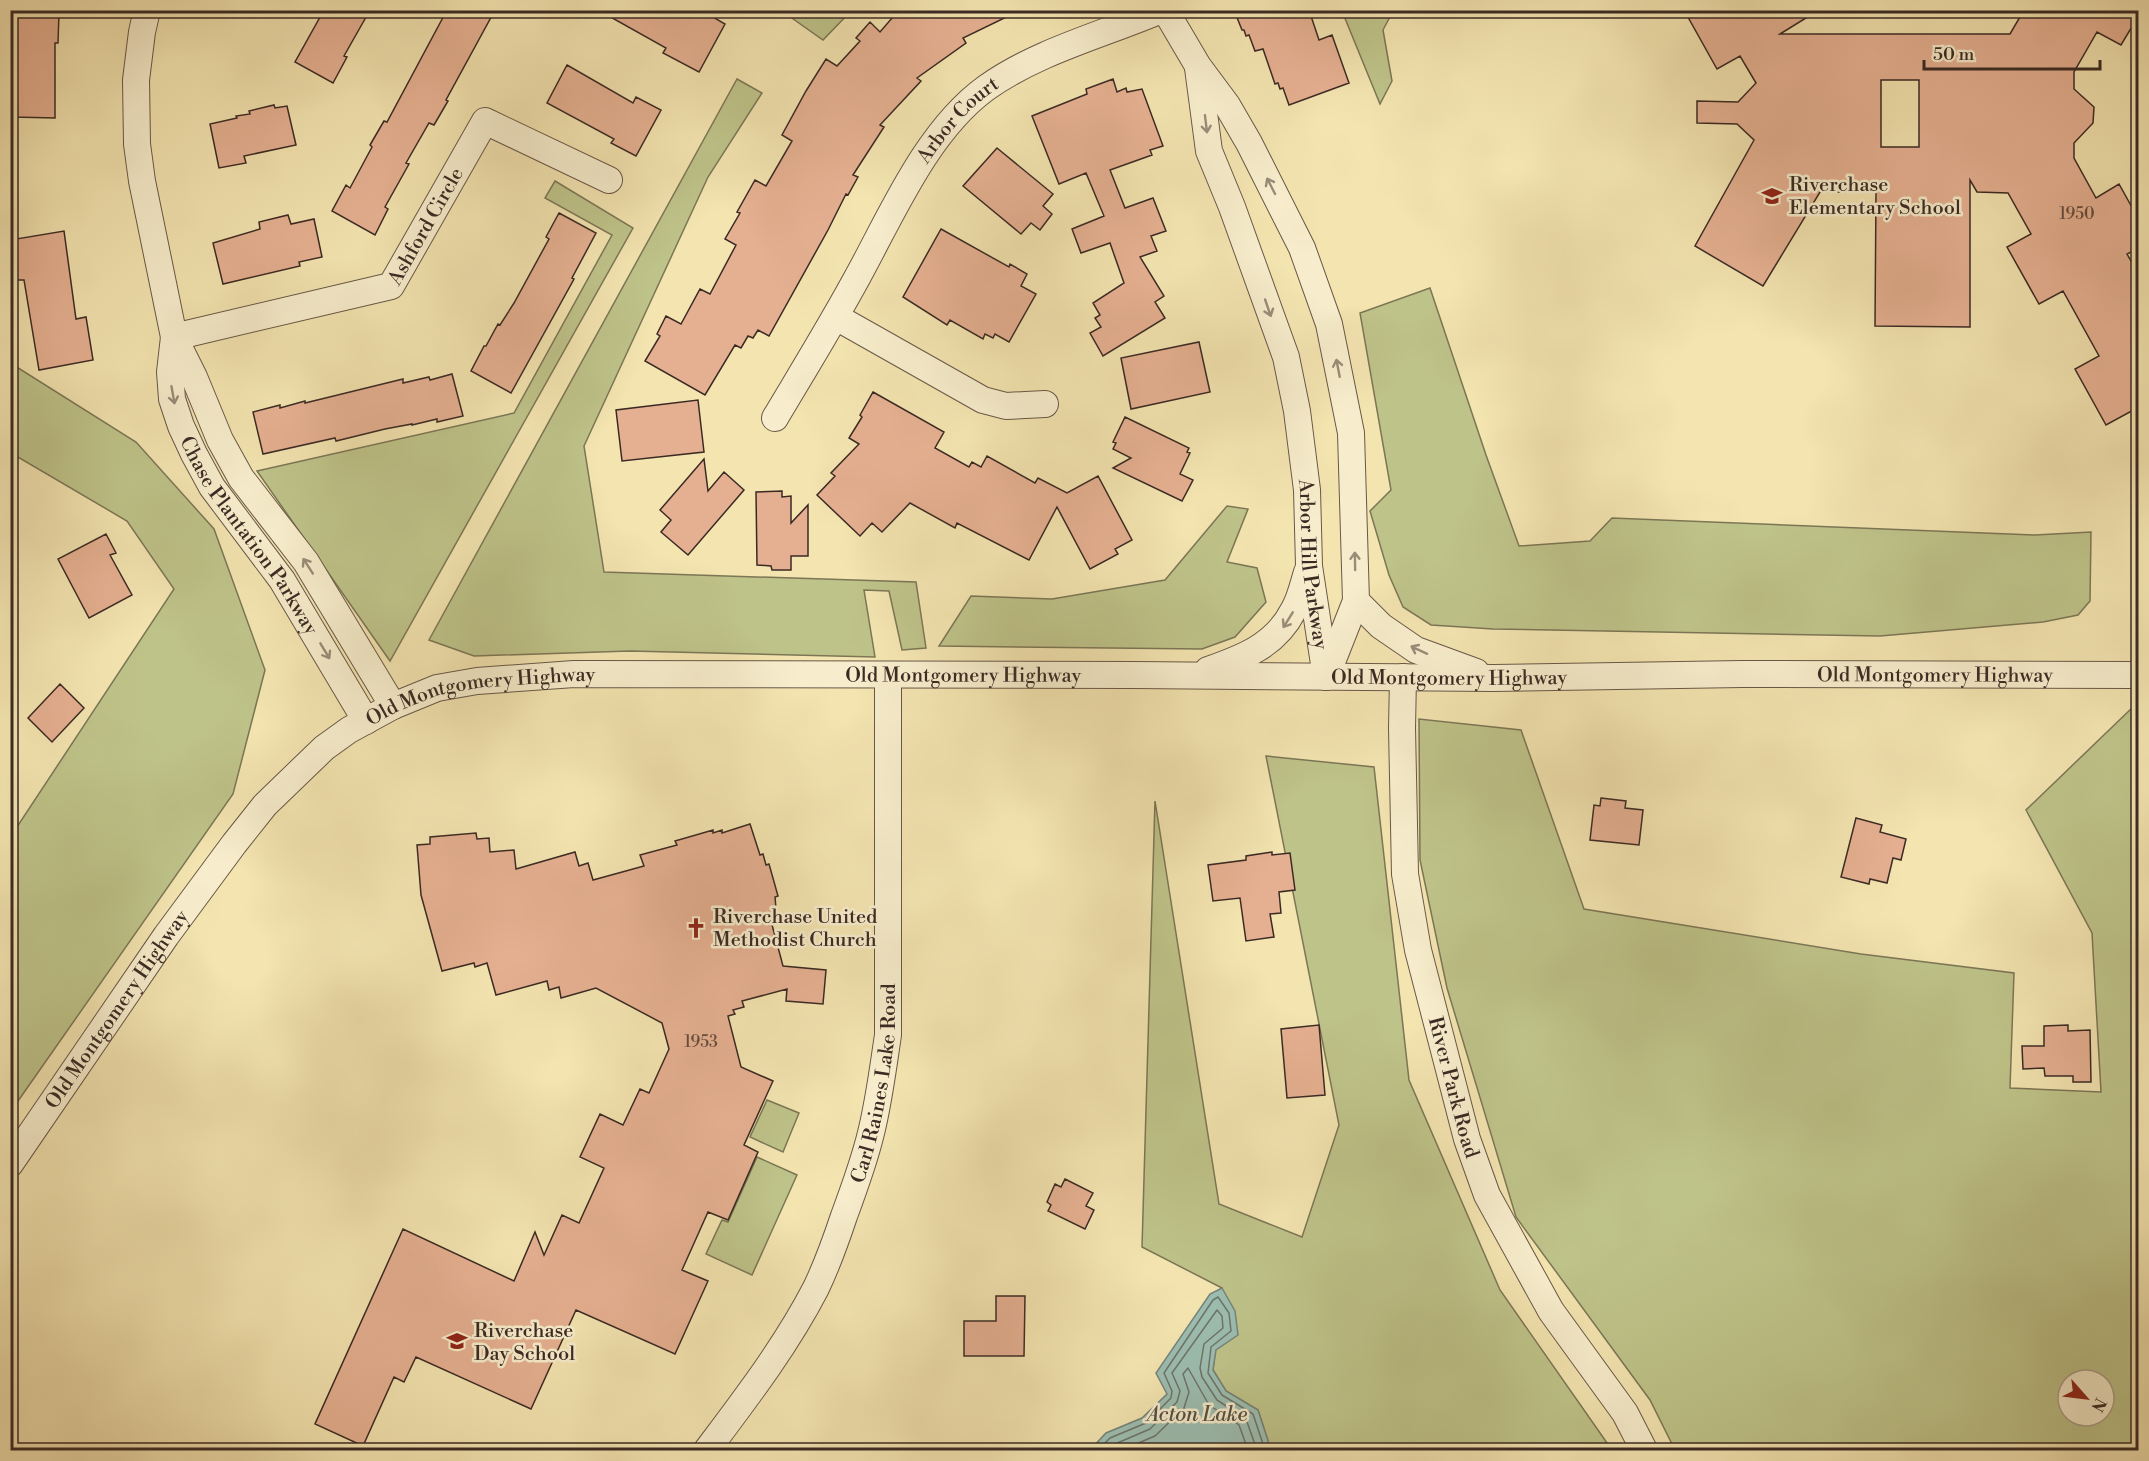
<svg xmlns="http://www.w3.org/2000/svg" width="2149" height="1461" font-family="'Libre Bodoni',serif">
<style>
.green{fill:#bec389;stroke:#7c7656;stroke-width:1.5;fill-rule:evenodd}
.water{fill:#9cbeb1;stroke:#758379;stroke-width:1.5}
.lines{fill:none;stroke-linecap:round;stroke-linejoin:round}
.shore{stroke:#6c746a;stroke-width:1.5}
.building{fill:#e5b091;stroke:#3b2a24;stroke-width:1.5;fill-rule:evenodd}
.minor-casing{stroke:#695847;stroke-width:28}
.minor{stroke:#f7edcc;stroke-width:26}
.oneway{stroke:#998c78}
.labels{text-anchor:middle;stroke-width:5;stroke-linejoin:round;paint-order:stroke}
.number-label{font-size:16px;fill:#664c3f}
.street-label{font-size:20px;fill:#3b2a24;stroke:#f7edcc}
.poi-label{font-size:20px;fill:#3b2a24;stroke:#f7edcc;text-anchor:start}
.water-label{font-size:21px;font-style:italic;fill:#534f47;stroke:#f7edcc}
</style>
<rect width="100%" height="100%" fill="#f3e4b0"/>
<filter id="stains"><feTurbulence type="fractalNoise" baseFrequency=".00333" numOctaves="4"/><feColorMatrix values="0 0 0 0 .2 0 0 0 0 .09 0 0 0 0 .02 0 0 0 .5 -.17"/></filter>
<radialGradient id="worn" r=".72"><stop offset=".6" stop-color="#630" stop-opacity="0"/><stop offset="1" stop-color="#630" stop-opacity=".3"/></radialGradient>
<path class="green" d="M782,11H851L823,40Z
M1342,11H1393L1383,30L1392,81L1380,104Z
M737,79L762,93L708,177L584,446L604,572L916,582L926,648L902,650L889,591L864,590L875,657L630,651L474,656L429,640Z
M555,181L633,228L390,661L257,471L514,413L612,235L545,198Z
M1430,288L1486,455L1519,546L1590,541L1612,518L2035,535L2091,532L2090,601L2078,615L2043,622L1880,636L1493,629L1431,625L1403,607L1389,575L1370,511L1391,490L1360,313Z
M11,337L15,366L136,442L214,529L265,670L233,794L11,1111V836L174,589L127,521L11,453Z
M1227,506L1248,509L1227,562L1257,568L1266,602L1235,637L1202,649L939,646L971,596L1052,599L1165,580Z
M2135,705L2138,706V1450H1675L1650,1400L1516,1217L1447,988L1420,860L1419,719L1521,730L1584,909L1861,954L2014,973L2010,1088L2101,1092L2092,933L2026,810ZM2068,1380H2104V1416H2068Z
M1266,756L1374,767L1409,1080L1500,1290L1612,1450H1271L1258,1410L1226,1391L1213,1370L1222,1288L1142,1247L1155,801L1219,1204L1302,1237L1339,1125Z
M767,1100L799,1113L783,1152L750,1137Z
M757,1157L797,1175L752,1275L706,1254L722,1220L728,1222Z"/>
<path class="water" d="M1222,1288L1235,1311L1238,1335L1216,1350L1213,1370L1226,1391L1258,1410L1271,1450H1090L1106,1433L1142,1418L1167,1394L1156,1373L1210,1294Z"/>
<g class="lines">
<path class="shore" d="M1098,1450L1110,1438L1146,1423L1171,1398L1172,1391L1164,1373L1213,1300L1218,1297L1229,1313L1231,1331L1211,1347L1208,1373L1222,1395L1253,1414L1265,1450
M1109,1450L1115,1444L1150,1429L1177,1402L1180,1391L1172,1373L1217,1310L1222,1316L1223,1328L1204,1344L1200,1368L1202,1377L1217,1400L1246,1419L1257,1450
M1122,1450L1155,1436L1184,1408L1189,1392L1183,1374L1188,1368L1209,1405L1239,1425L1248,1450"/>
</g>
<path class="building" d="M324,10H370L344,56L347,57L333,83L295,62Z
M447,10H495L446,100L448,101L434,125L429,123L406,163L409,164L385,207L388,209L375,235L332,211L346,185L350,188L372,147L370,145L384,121L387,122Z
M598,10H701L725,24L699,72L663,53L666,48Z
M899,10H1021L963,38L966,43L917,78L921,81L880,125L884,127L853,175L858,177L848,195L846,194L828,230L769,336L758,330L753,338L748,336L741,348L735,345L705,395L645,361L660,336L657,334L666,316L681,324L700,289L710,294L736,245L725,239L740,213L737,212L755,180L766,186L792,141L782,135L806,91L826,59L837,66L860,41L856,38L870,22L880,32Z
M1234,10H1309L1319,40L1332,35L1349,83L1289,105L1283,88L1280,89L1278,83L1275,84L1263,49L1255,51L1249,35L1246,36L1244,30H1242Z
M1684,10H1819L1780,34H2010L2024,10H2139V15L2121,45L2097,32L2074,72V89L2094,107L2093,123L2074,143V158L2096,198L2119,184L2139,220V248L2127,254L2139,275V407L2106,425L2075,369L2099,356L2063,291L2039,304L2007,247L2031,234L2008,193L1977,192L1970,180V327L1875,326L1876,192H1820L1763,286L1695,246L1754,140L1737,124L1697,123V101L1738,102L1756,83L1740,56L1717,69ZM1881,80H1919V147H1881Z
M10,13H59L58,43H55V118L13,117L14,67H11Z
M567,65L633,103L636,97L661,110L636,156L611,143L614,139L547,103Z
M1113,79L1117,92L1126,88L1127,92L1142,89L1163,146L1150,150L1152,155L1110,170L1125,208L1153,198L1166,231L1151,236L1157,251L1140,257L1164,296L1155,302L1165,318L1103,356L1090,333L1101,327L1095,318L1100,315L1093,303L1124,283L1110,243L1081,253L1072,229L1104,216L1086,173L1059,184L1032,116L1087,94L1086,89Z
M274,105L275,108L287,106L296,145L244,156L246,163L219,168L210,124L237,118L236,116L250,114L249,111Z
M997,148L1053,194L1043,206L1052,214L1040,230L1031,223L1021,234L963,186Z
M559,213L596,233L572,278L574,279L511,393L471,371L484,346H486L498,324L500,325L514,303L549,239L546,237Z
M288,215L291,224L314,219L322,257L299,262L300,266L223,284L213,243L260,229L259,222Z
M941,229L1009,267L1010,264L1027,274L1021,286L1036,294L1009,342L995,334L993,338L985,334L983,339L950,320L947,325L903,297Z
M64,231L76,319L86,317L93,360L39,370L24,280H16L10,240Z
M1199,342L1210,392L1131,409L1121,358Z
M452,374L463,416L437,422V419L412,425V424L385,429L336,441L335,438L263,454L253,412L280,405V408L305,401V403L403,379V383L429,377L430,380Z
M873,392L944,432L935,448L969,467L972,462L981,467L987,456L1035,483L1038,478L1067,493L1098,476L1132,540L1115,549L1118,554L1090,569L1057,507L1029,560L957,523L955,528L910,503L882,532L872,523L860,536L817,495L835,476L831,473L859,444L849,438L862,417L860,415Z
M698,400L704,452L622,461L616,410Z
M1125,417L1189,448L1187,452L1190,453L1180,474L1193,480L1182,501L1113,468L1131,458L1113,449L1116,443L1113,442Z
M704,459L708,491L724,472L744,490L688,555L661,532L671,520L660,510Z
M782,491V497L791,496V523L808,505V556H791V570H772L771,566L757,565L756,492Z
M106,534L116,553L110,555L132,595L89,618L58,559Z
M60,684L84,708L52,742L28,718Z
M1601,798L1626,801L1625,808L1643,810L1639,845L1590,840L1594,805L1600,806Z
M1856,818L1882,825L1880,832L1906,839L1901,860L1893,858L1887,883L1870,879L1869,884L1841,877Z
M750,824L760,855L763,854L766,865L769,864L778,896L775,897L777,920L771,921L783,966L826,970L823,1004L786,1001L787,989L742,1001L744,1007L733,1010L735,1014L728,1016L741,1067L773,1081L744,1145L758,1152L728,1220L708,1212L682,1270L708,1281L675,1354L576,1310L531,1409L416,1357L404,1382L394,1377L363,1446L315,1424L403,1229L514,1281L535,1232L544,1255L562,1215L579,1223L604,1168L580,1157L600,1114L623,1125L640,1089L649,1093L669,1049L662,1023L596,988L561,998L559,987L549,990L547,981L496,995L487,963L475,967L474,963L442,971L421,895L417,845L430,844V837L476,833L477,839L489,838L490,852L514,850L516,869L575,852L579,866L588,863L593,880L644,866L640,855L677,845L675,841L713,830V833L722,830V833Z
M1272,852V855L1290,853L1295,890L1279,892L1281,913L1270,914L1274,937L1246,941L1240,898L1213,901L1208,865L1246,860V856Z
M1319,1025L1325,1095L1287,1098L1281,1029Z
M2068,1025V1031L2090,1030L2091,1082H2073V1076H2045L2044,1068L2023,1069L2022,1046H2044V1026Z
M1065,1179L1093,1193L1086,1206L1094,1210L1085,1229L1048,1211L1051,1205L1047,1202L1055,1184L1061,1187Z
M996,1296H1025L1024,1356H964V1321H996Z"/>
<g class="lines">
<g class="minor-casing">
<g id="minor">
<path d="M147,10L142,32L136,80L137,144L142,181L174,337L194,377L220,440L241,478L306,562L393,706"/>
<path d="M1165,10L1198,66L1227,105L1249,143L1302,248L1329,324L1351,433L1356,601L1326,677"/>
<path id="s1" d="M1198,68L1209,151L1232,207L1286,357L1297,411L1307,490L1309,566L1326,677"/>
<path d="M836,317L983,400L1006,406L1045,404"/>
<path id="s2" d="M174,337L391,286L485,121L609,180"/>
<path id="s3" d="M174,337L170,372L172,399L181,426L194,454L212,487L282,580L366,721"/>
<path id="s4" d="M775,418C803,371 832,324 858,276C892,214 927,131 986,88C1038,51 1102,35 1161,10"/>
<path d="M1356,601L1381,626L1416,650L1476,672"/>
<path d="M1208,670C1242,658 1275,646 1293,611C1300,600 1303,585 1307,572"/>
<path id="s5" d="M1403,677L1402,728L1405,874L1418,950L1467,1139L1487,1195L1551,1311L1625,1413L1644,1450"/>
<path id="s6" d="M10,1164L166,936L234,844L265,805L324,748L349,730L393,706L437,688L477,681L574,674L1134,675L1494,678L1742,674L2138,675"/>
<path id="s7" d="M707,1450C746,1398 786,1346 816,1288C827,1265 836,1240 844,1216C854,1189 864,1162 871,1133C879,1101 883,1068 888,1035V675"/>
</g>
</g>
<use href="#minor" class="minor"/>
</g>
<defs><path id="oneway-shaft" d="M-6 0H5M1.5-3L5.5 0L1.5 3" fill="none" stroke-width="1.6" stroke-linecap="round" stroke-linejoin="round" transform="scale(1.5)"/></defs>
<g class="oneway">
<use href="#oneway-shaft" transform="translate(1206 124) rotate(83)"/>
<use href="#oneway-shaft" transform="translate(1271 186) rotate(-117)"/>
<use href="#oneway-shaft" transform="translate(1268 308) rotate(71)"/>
<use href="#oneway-shaft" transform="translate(1338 368) rotate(-101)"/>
<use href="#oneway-shaft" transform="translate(173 395) rotate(80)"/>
<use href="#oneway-shaft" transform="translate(1355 561) rotate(-91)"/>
<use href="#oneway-shaft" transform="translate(308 566) rotate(-123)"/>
<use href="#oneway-shaft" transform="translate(1288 620) rotate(122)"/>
<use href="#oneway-shaft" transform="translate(1419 650) rotate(-155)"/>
<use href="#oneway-shaft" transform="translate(325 651) rotate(59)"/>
</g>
<defs>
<g id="school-bare" transform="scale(1.62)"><path d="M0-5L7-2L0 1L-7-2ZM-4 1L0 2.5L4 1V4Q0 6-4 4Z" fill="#8f2418" stroke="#f7edcc" stroke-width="2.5" paint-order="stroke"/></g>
<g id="church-bare" transform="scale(1.62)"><path d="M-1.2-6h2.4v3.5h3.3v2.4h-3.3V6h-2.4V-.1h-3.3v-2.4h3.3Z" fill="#8f2418" stroke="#f7edcc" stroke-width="2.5" paint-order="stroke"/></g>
</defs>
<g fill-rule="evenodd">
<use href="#school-bare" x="1772" y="196"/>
<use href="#church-bare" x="696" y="928"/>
<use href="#school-bare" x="457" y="1341"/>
</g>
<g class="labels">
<g class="number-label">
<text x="2077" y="219">1950</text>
<text x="701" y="1047">1953</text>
</g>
<g class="street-label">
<text dy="7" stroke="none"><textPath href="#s4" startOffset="351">Arbor Court</textPath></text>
<text dy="7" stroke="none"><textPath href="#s2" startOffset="292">Ashford Circle</textPath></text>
<text dy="7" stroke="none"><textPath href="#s3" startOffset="220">Chase Plantation Parkway</textPath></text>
<text dy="7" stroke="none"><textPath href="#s1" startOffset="513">Arbor Hill Parkway</textPath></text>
<text dy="7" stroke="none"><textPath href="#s6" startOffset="2150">Old Montgomery Highway</textPath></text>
<text dy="7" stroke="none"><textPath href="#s6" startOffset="1178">Old Montgomery Highway</textPath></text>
<text dy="7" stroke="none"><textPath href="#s6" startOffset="1664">Old Montgomery Highway</textPath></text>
<text dy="7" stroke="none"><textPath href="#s6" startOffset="692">Old Montgomery Highway</textPath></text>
<text dy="7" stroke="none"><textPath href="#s6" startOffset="188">Old Montgomery Highway</textPath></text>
<text dy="7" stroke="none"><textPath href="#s7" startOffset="410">Carl Raines Lake Road</textPath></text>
<text dy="7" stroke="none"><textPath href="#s5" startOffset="416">River Park Road</textPath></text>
</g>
<g class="poi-label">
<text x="1789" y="191">Riverchase<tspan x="1789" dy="23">Elementary School</tspan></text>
<text x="713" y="923">Riverchase United<tspan x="713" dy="23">Methodist Church</tspan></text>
<text x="474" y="1337">Riverchase<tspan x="474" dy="23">Day School</tspan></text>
</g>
<g class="water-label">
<text x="1197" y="1421">Acton Lake</text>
</g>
</g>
<rect width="2149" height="1461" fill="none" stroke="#f3e4b0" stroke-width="36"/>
<rect x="12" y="12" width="2125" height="1437" fill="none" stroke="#3b2a24" stroke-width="3"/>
<rect x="18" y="18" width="2113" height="1425" fill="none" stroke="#3b2a24" stroke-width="1.5"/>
<g transform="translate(2086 1398) rotate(118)"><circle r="28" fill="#f7edcc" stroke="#ac9f89" stroke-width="1.5"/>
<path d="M0-4.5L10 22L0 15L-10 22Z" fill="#8f2418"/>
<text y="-9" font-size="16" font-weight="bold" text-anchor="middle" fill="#3b2a24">N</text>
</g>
<path d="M1924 60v9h176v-9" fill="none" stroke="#3b2a24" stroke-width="3"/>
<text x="1933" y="60" font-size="18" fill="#3b2a24" stroke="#f7edcc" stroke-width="4.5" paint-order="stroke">50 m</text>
<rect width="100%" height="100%" filter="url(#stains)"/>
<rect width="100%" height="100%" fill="url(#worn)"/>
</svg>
